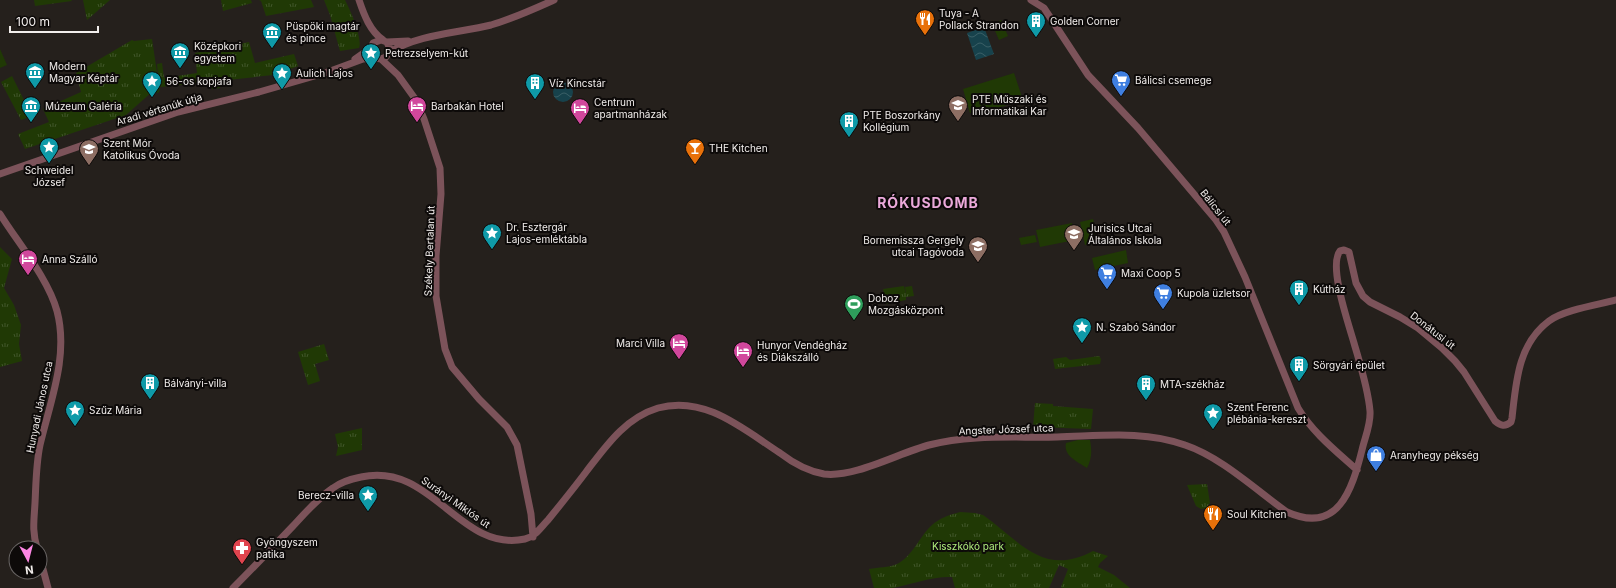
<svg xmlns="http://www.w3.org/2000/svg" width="1616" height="588" font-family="Inter,sans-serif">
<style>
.green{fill:#203905}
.park{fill:url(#park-tufts)}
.water{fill:url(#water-waves)}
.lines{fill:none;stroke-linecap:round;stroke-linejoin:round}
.minor{stroke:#7c535a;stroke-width:7}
.labels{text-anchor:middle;stroke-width:4;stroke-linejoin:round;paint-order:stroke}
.poi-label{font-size:10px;fill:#f2eeec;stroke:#0d0a09;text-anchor:start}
.street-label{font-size:10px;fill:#f2eeec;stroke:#0d0a09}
.park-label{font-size:10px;fill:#afec7d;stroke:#0d0a09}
.district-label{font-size:14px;font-weight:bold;letter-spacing:1px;fill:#eba9da;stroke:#0d0a09}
</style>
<defs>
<pattern id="park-tufts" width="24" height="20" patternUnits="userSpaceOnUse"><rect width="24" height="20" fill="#203905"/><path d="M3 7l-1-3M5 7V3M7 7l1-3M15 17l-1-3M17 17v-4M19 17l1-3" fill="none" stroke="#41562a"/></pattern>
<pattern id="water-waves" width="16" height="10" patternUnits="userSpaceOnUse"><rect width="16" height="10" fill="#17424c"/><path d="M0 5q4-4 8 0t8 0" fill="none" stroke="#395e66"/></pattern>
</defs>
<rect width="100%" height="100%" fill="#25201c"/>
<path class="green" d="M1001,20L1008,36L999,40L992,24Z
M0,49L7,65L0,68Z
M1014,73L1023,100L985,112L982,104L983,110L970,113L963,89Z
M1093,219L1098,242L1085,245L1080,222Z
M1072,223L1075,240L1040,247L1036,230Z
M1035,235L1037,242L1021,245L1019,238Z
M1126,250L1128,263L1095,270L1092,258Z
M1078,440H1090C1092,451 1092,458 1087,468C1078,462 1063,456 1066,443Z"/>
<path class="park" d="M34,0H71L72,1L35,6Z
M83,0H110L87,20Z
M221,0H251L252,3L223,11Z
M259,0H311L314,7L266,16L261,1Z
M324,0H345C350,9 363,39 359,48L340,51L330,15Z
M152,39L159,86L157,64L162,63L164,78L197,73L195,53L249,42L255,63L294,54L298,66L281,73L282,77L275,79L273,75L219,81L220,88L212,89L211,82L160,87L159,92L157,93L153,91L126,115L25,149L18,134L49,122L43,109L81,92L76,73L132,40L134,41Z
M12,76L32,116L21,120L1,82Z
M0,247L12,259L4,288L14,305L21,325L19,344L22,361L0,367Z
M904,286L906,295L905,287L912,286L914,296L906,297V300L886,304L883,289Z
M324,344L329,360L315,364L320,381L308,385L298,352Z
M1099,356L1101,359L1100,364L1055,369L1053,359L1066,357L1070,360Z
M1035,403L1053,404V406L1093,409L1091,429L1033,427Z
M362,428V450L336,456L338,447L335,434Z
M1207,484L1210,503L1206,508L1201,509L1196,506L1187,485Z
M960,512L975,513L983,515C1019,540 1043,578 1093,551L1108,556L1100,563L1098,567L1114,575L1130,588H1062L1061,587L1068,569L1059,565L1049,588H955L952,577C933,576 912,584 893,588C887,588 880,588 874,588L869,569C879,567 888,568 897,564C913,556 919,537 932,525C940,518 949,515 960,512Z"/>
<path class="water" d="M984,27L994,54L976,60L967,33Z
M553 92a10 10 0 1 1 20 0a10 10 0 1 1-20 0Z"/>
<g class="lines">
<path class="minor" d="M359,0C364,15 370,31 383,40
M1031,0L1044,8L1088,75L1138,128L1216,220L1224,232L1245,277L1298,408C1313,433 1336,451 1357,470
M387,42L408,41
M390,52C419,34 458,33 491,25C512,19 534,9 554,0
M355,59L372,47
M381,59L386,57L390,49L387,42L381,40L373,43L372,47V53L376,58L381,59L398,75L416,100L424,119L440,168L441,194L436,256V296L445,349L452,367L479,399L507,427L517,445L531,514L533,537
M0,174L178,112L259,92L325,73L363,59L376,58
M0,214C18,243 48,278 57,311C69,356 50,402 40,445C36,464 36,484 35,503C34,521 32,531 37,548
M40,558L48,588
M233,588C253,568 273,547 293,526C305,513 317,499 333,488C341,482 351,479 361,477C432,461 459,553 525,539C535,537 541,527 548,520C561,504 574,488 586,472C606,446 625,418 658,408C705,395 743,429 780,453C793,463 807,471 824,474C854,478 899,453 929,445C971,434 1015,438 1057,437C1100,436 1144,430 1185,445C1221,457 1256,490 1287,512C1338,535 1352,490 1362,450C1365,437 1371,424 1370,411C1368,388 1360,364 1354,343C1349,325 1328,266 1340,251L1344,250L1349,252L1356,283L1363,296L1370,302L1400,317L1418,328L1442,348L1455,361L1464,372L1495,421C1501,426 1505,427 1511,422L1512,418C1516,382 1518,344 1549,321C1564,310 1597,305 1616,300"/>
</g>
<defs>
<g id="restaurant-pin" transform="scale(1)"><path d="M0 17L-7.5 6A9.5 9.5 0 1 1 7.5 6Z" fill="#e8710a" stroke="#0d0a09"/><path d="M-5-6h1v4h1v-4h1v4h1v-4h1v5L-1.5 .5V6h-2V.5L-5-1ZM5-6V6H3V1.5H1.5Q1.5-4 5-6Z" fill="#fff"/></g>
<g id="building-pin" transform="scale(1)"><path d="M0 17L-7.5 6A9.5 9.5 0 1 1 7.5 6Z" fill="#0f9aa8" stroke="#0d0a09"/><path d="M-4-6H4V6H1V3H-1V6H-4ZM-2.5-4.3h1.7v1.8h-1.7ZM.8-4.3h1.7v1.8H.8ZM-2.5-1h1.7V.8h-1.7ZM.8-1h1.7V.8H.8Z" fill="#fff"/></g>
<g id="museum-pin" transform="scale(1)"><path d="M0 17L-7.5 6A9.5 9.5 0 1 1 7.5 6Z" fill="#0f9aa8" stroke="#0d0a09"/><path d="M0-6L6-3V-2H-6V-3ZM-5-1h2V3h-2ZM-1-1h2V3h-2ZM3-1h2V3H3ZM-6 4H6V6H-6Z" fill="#fff"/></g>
<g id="sight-pin" transform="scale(1)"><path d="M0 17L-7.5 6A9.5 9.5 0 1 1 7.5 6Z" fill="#0f9aa8" stroke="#0d0a09"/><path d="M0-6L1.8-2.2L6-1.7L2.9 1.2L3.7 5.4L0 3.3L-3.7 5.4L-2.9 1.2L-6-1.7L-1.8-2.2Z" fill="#fff"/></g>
<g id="supermarket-pin" transform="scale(1)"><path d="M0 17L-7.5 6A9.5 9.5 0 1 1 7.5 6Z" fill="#3f7fe0" stroke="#0d0a09"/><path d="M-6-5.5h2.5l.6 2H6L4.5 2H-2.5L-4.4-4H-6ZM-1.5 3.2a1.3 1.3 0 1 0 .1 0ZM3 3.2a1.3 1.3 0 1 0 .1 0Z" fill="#fff"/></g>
<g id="university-pin" transform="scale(1)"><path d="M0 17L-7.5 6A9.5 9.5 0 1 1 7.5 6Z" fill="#8d6e63" stroke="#0d0a09"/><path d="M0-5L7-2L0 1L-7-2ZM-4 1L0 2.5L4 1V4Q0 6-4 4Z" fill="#fff"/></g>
<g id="hotel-pin" transform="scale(1)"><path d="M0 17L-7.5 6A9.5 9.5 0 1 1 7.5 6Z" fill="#d1479c" stroke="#0d0a09"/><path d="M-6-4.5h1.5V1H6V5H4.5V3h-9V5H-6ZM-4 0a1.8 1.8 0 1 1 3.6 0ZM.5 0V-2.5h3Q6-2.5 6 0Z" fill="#fff"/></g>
<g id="bar-pin" transform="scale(1)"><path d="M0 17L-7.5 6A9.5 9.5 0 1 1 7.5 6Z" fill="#e8710a" stroke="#0d0a09"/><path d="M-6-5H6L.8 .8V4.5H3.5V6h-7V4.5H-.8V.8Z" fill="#fff"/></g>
<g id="school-pin" transform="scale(1)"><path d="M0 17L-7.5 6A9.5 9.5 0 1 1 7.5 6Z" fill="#8d6e63" stroke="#0d0a09"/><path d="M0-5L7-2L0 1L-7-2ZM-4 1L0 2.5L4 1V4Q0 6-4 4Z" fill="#fff"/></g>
<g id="stadium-pin" transform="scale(1)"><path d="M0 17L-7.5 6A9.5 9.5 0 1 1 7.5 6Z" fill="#2e9e5b" stroke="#0d0a09"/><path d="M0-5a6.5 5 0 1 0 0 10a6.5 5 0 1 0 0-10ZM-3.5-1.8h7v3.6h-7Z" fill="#fff"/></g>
<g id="shop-pin" transform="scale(1)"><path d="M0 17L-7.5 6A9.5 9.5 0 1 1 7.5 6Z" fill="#3f7fe0" stroke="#0d0a09"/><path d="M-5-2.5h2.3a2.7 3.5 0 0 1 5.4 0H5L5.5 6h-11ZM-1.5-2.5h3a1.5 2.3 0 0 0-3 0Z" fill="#fff"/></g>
<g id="pharmacy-pin" transform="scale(1)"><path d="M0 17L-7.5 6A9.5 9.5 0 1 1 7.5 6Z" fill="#e0444e" stroke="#0d0a09"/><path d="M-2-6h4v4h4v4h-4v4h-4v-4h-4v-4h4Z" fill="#fff"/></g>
</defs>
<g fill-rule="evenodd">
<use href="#restaurant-pin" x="925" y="19"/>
<use href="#building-pin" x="1036" y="21"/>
<use href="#museum-pin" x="272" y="32"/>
<use href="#museum-pin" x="180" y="52"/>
<use href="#sight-pin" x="371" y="53"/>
<use href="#museum-pin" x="35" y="72"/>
<use href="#sight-pin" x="282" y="73"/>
<use href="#supermarket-pin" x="1121" y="80"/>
<use href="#sight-pin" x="152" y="81"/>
<use href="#building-pin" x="535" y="83"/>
<use href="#university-pin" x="958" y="105"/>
<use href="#museum-pin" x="31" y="106"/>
<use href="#hotel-pin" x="417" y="106"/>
<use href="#hotel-pin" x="580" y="108"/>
<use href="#building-pin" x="849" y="121"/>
<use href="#sight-pin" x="49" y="147"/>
<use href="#bar-pin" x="695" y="148"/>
<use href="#school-pin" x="89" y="149"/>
<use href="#sight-pin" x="492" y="233"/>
<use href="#school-pin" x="1074" y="234"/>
<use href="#school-pin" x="978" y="246"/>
<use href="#hotel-pin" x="28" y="259"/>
<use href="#supermarket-pin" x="1107" y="273"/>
<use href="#building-pin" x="1299" y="289"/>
<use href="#supermarket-pin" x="1163" y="293"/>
<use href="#stadium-pin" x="854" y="304"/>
<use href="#sight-pin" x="1082" y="327"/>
<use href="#hotel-pin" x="679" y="343"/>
<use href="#hotel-pin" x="743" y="351"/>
<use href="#building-pin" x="1299" y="365"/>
<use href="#building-pin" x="150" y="383"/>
<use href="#building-pin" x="1146" y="384"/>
<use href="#sight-pin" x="75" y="410"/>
<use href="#sight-pin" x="1213" y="413"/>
<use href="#shop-pin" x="1376" y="455"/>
<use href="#sight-pin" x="368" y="495"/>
<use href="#restaurant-pin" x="1213" y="514"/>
<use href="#pharmacy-pin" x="242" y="548"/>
</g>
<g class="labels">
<g class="poi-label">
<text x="939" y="17">Tuya - A<tspan x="939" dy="12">Pollack Strandon</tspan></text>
<text x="1050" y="25">Golden Corner</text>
<text x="286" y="30">Püspöki magtár<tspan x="286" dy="12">és pince</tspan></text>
<text x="194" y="50">Középkori<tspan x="194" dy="12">egyetem</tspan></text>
<text x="385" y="57">Petrezselyem-kút</text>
<text x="49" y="70">Modern<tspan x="49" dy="12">Magyar Képtár</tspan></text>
<text x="296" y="77">Aulich Lajos</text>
<text x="1135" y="84">Bálicsi csemege</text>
<text x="166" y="85">56-os kopjafa</text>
<text x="549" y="87">Víz Kincstár</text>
<text x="972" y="103">PTE Műszaki és<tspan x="972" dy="12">Informatikai Kar</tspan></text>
<text x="594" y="106">Centrum<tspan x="594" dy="12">apartmanházak</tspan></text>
<text x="45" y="110">Múzeum Galéria</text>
<text x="431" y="110">Barbakán Hotel</text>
<text x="863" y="119">PTE Boszorkány<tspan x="863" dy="12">Kollégium</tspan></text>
<text x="103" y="147">Szent Mór<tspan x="103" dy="12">Katolikus Óvoda</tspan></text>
<text x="709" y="152">THE Kitchen</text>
<text x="49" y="174" text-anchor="middle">Schweidel<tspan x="49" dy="12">József</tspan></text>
<text x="506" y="231">Dr. Esztergár<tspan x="506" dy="12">Lajos-emléktábla</tspan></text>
<text x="1088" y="232">Jurisics Utcai<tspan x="1088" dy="12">Általános Iskola</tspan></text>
<text x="964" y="244" text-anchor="end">Bornemissza Gergely<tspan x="964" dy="12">utcai Tagóvoda</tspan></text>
<text x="42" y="263">Anna Szálló</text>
<text x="1121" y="277">Maxi Coop 5</text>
<text x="1313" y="293">Kútház</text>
<text x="1177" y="297">Kupola üzletsor</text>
<text x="868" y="302">Doboz<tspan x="868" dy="12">Mozgásközpont</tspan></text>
<text x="1096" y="331">N. Szabó Sándor</text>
<text x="665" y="347" text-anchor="end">Marci Villa</text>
<text x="757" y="349">Hunyor Vendégház<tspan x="757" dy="12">és Diákszálló</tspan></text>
<text x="1313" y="369">Sörgyári épület</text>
<text x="164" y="387">Bálványi-villa</text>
<text x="1160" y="388">MTA-székház</text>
<text x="1227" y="411">Szent Ferenc<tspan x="1227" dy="12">plébánia-kereszt</tspan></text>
<text x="89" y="414">Szűz Mária</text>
<text x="1390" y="459">Aranyhegy pékség</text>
<text x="354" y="499" text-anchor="end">Berecz-villa</text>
<text x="1227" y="518">Soul Kitchen</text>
<text x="256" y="546">Gyöngyszem<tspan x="256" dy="12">patika</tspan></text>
</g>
<g class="street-label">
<text transform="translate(159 109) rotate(-17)" y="4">Aradi vértanúk útja</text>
<text transform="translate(1216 207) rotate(52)" y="4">Bálicsi út</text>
<text transform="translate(429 251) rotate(-88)" y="4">Székely Bertalan út</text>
<text transform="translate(1433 330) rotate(38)" y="4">Donátusi út</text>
<text transform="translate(39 407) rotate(-78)" y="4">Hunyadi János utca</text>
<text transform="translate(1006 429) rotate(-2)" y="4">Angster József utca</text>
<text transform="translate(456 502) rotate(35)" y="4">Surányi Miklós út</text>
</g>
<g class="park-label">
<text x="968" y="550">Kisszkókó park</text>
</g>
<g class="district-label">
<text x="928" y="208">RÓKUSDOMB</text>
</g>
</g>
<g transform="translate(28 560) rotate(173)"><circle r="19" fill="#0d0a09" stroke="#696564"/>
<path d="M0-3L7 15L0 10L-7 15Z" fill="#fc86e3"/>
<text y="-6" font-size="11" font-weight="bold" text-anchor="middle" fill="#f2eeec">N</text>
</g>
<path d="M10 26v6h88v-6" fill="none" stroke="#f2eeec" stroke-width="2"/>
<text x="16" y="26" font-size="12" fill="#f2eeec" stroke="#0d0a09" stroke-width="3" paint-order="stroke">100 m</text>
</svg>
